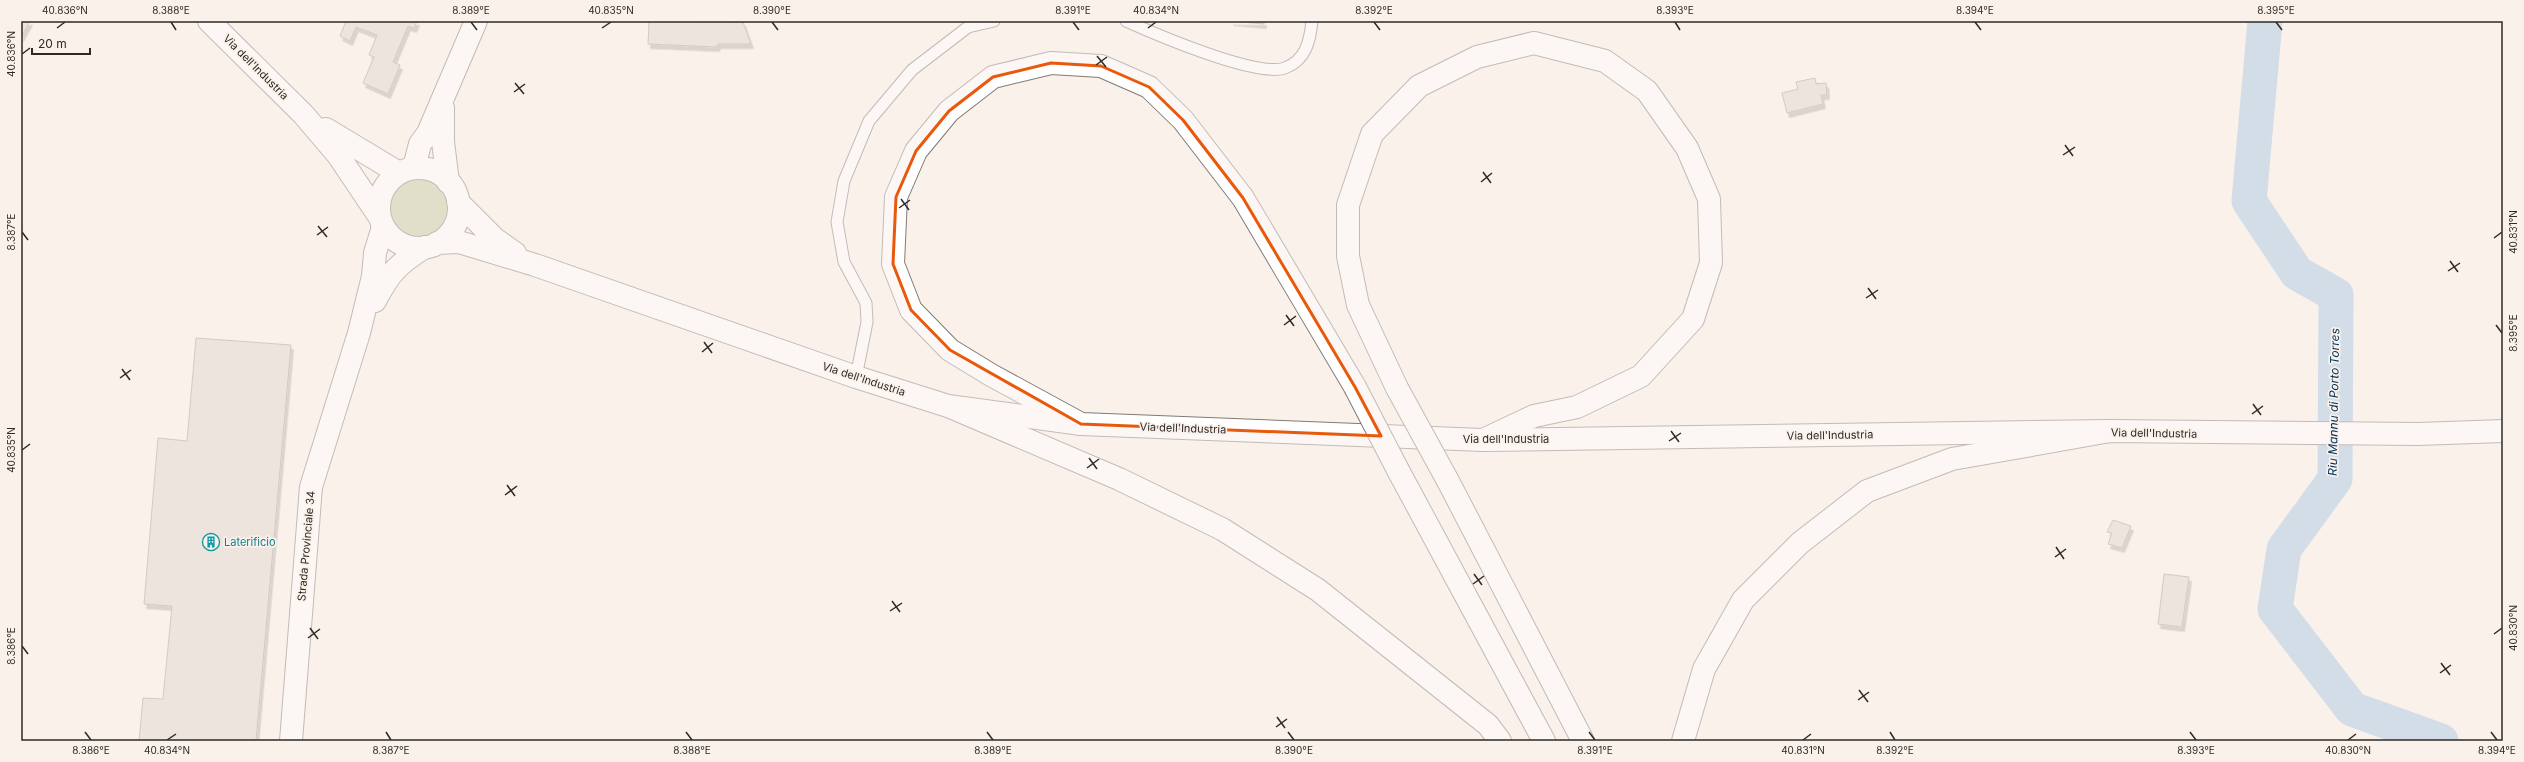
<svg xmlns="http://www.w3.org/2000/svg" width="2524" height="762" font-family="Inter,sans-serif">
<style>
.green{fill:#c0caa3}
.lines{fill:none;stroke-linecap:round;stroke-linejoin:round}
.river{stroke:#a5c5e4;stroke-width:35}
.building{fill:#ddd4ce;stroke:#a49c96;filter:url(#shadow)}
.lane-casing{stroke:#827a75;stroke-width:13}
.street-casing{stroke:#827a75;stroke-width:24}
.secondary-casing{stroke:#827a75;stroke-width:24}
.primary-casing{stroke:#827a75;stroke-width:24}
.highway-casing{stroke:#827a75;stroke-width:24}
.lane{stroke:#fff;stroke-width:11}
.street{stroke:#fff;stroke-width:22}
.secondary{stroke:#fff;stroke-width:22}
.primary{stroke:#fff;stroke-width:22}
.highway{stroke:#fff;stroke-width:22}
.highway-bridge-casing{stroke:#827a75;stroke-width:24;stroke-linecap:butt}
.highway-bridge{stroke:#fff;stroke-width:22}
.marked{fill:none;stroke:#e8590c;stroke-width:3;stroke-linejoin:round}
.ticks{fill:none;stroke:#2d2a27;stroke-width:1.5}
.labels{text-anchor:middle;stroke-width:3.5;stroke-linejoin:round;paint-order:stroke}
.street-label{font-size:11px;fill:#2d2a27;stroke:#faf1eb}
.culture-label{font-size:11px;fill:#0d838f;stroke:#faf1eb;text-anchor:start}
.water-label{font-size:12px;font-style:italic;fill:#00345b;stroke:#faf1eb}
.neatline{fill:none;stroke:#2d2a27;stroke-width:1.5}
.ticks-label{font-size:10px;text-anchor:middle;fill:#2d2a27}
</style>
<defs>
<filter id="shadow"><feDropShadow dx="2.5" dy="4.5" stdDeviation="0" flood-color="#0004"/></filter>
</defs>
<rect width="100%" height="100%" fill="#faf1eb"/>
<path class="green" d="M385 207a32 32 0 1 1 64 0a32 32 0 1 1-64 0Z"/>
<g class="lines">
<path class="river" d="M2265,21L2249,201L2297,273L2336,295L2335,479L2284,549L2275,609L2352,709L2441,741"/>
</g>
<path class="building" d="M21,21H30L21,37Z
M346,21H417L414,28L408,26L393,62L400,65L388,94L363,83L374,57L369,55L377,35L356,27L350,41L340,36Z
M649,21L743,22L751,44H718L717,47L648,44Z
M1231,21H1264V24Z
M1815,78L1816,84L1826,83L1827,95H1821L1823,104L1787,113L1782,93L1798,89L1796,82Z
M196,338L291,345L256,741H139L143,698L163,699L172,606L144,604L158,438L187,441Z
M2113,520L2131,526L2122,548L2108,544L2112,533L2107,532Z
M2164,574L2189,577L2182,627L2158,624Z"/>
<g class="lines">
<g class="lane-casing">
<path id="lane" d="M1126,21C1155,34 1257,78 1285,68C1306,60 1310,41 1312,21
M856,377L867,322L866,303L844,262L837,222L844,181L869,121L912,70L968,27L994,21"/>
</g>
<g class="street-casing">
<path id="street" d="M443,108V142L448,182
M414,168L420,144L428,133L476,21"/>
</g>
<g class="secondary-casing">
<path id="secondary" d="M375,301C390,272 397,265 425,247
M1483,440L2110,431L2418,434L2503,431
M291,741L311,487L359,333L373,276L375,253L383,227"/>
</g>
<g class="primary-casing">
<path id="primary" d="M209,21L303,114L338,155L379,216
M326,129L399,173
M379 208a40 40 0 1 1 80 0a40 40 0 1 1-80 0Z
M458,202L495,239L515,253
M437,243L459,242L535,265L856,377L948,406L1081,424L1483,440"/>
</g>
<g class="highway-casing">
<path id="highway" d="M1397,388L1358,305L1348,256V205L1372,134L1419,86L1477,57L1534,43L1605,61L1647,91L1687,148L1709,199L1711,263L1693,319L1641,376L1577,407L1534,416L1483,440
M948,406L1119,479L1222,529L1318,590L1488,725L1500,741
M1081,424L991,375L950,350L911,310L893,264L896,197L916,151L949,111L993,77L1051,63L1101,66L1149,87L1183,120L1243,198L1355,387
M1399,472L1544,741
M1448,481L1583,741
M1683,741L1704,669L1743,600L1800,543L1867,491L1952,459L2110,431"/>
</g>
<use href="#lane" class="lane"/>
<use href="#street" class="street"/>
<use href="#secondary" class="secondary"/>
<use href="#primary" class="primary"/>
<use href="#highway" class="highway"/>
<g class="highway-bridge-casing">
<path id="highway-bridge" d="M1355,387L1399,472
M1397,388L1448,481"/>
</g>
<use href="#highway-bridge" class="highway-bridge"/>
</g>
<path d="M0 0H2524V762H0ZM1051,63L1101,66L1149,87L1183,120L1243,198L1355,387L1381,436L1081,424L950,350L911,310L893,264L896,197L916,151L949,111L993,77Z" fill="#faf1eb" fill-opacity=".55" fill-rule="evenodd"/>
<path class="marked" d="M1051,63L1101,66L1149,87L1183,120L1243,198L1355,387L1381,436L1081,424L950,350L911,310L893,264L896,197L916,151L949,111L993,77Z"/>
<path class="ticks" d="M171,22L176,30M471,22L477,30M772,22L778,30M1073,22L1079,30M1374,22L1380,30M1675,22L1680,30M1975,22L1981,30M2276,22L2282,30M57,28L65,22M602,28L611,22M1148,28L1156,22M22,54L30,48M1097,56L1106,67M1096,65L1107,57M515,83L524,94M514,92L525,84M2065,145L2073,156M2063,155L2075,147M1483,172L1491,183M1481,182L1492,173M901,199L909,210M899,208L910,200M318,226L327,237M22,232L28,240M317,235L328,227M2494,238L2502,232M2450,261L2458,272M2448,271L2460,263M1868,288L1876,299M1866,298L1878,290M1286,315L1294,326M1284,325L1296,316M2496,325L2502,333M704,342L712,353M702,352L713,343M122,369L130,380M120,378L131,370M2253,404L2261,415M2252,414L2263,406M1671,431L1679,442M1669,441L1681,433M22,450L30,444M1089,458L1097,469M1087,468L1099,459M507,485L515,496M505,495L517,486M2056,547L2064,559M2055,557L2066,549M1474,574L1482,585M1473,584L1484,576M892,601L900,612M890,611L902,603M310,628L318,639M2494,634L2502,628M308,638L320,629M22,646L28,654M2441,663L2450,675M2440,673L2451,665M1859,690L1868,702M1858,700L1869,692M1277,717L1285,728M1276,727L1287,719M85,732L91,740M386,732L391,740M686,732L692,740M987,732L993,740M1288,732L1294,740M1589,732L1595,740M1890,732L1895,740M2190,732L2196,740M2491,732L2497,740M167,740L176,734M1803,740L1811,734M2348,740L2356,734"/>
<defs>
<g id="building-ring" transform="scale(0.9)"><circle r="9.5" fill="#faf1eb" stroke="#0f9aa8" stroke-width="1.5"/><path d="M-4-6H4V6H1V3H-1V6H-4ZM-2.5-4.3h1.7v1.8h-1.7ZM.8-4.3h1.7v1.8H.8ZM-2.5-1h1.7V.8h-1.7ZM.8-1h1.7V.8H.8Z" fill="#0f9aa8"/></g>
</defs>
<g fill-rule="evenodd">
<use href="#building-ring" x="211" y="542"/>
</g>
<g class="labels">
<g class="street-label">
<text transform="translate(256 67) rotate(45)" y="4">Via dell'Industria</text>
<text transform="translate(864 379) rotate(18)" y="4">Via dell'Industria</text>
<text transform="translate(1183 428) rotate(2)" y="4">Via dell'Industria</text>
<text transform="translate(2154 433) rotate(1)" y="4">Via dell'Industria</text>
<text transform="translate(1830 435) rotate(-1)" y="4">Via dell'Industria</text>
<text x="1506" y="443">Via dell'Industria</text>
<text transform="translate(306 546) rotate(-85)" y="4">Strada Provinciale 34</text>
</g>
<g class="culture-label">
<text x="224" y="546">Laterificio</text>
</g>
<g class="water-label">
<text transform="translate(2334 402) rotate(-89)" y="4">Riu Mannu di Porto Torres</text>
</g>
</g>
<rect width="2524" height="762" fill="none" stroke="#faf1eb" stroke-width="44"/>
<path d="M32 48v6h58v-6" fill="none" stroke="#2d2a27" stroke-width="2"/>
<text x="38" y="48" font-size="12" fill="#2d2a27" stroke="#faf1eb" stroke-width="3" paint-order="stroke">20 m</text>
<rect x="22" y="22" width="2480" height="718" class="neatline"/>
<g class="ticks-label">
<text x="65" y="14">40.836°N</text>
<text x="171" y="14">8.388°E</text>
<text x="471" y="14">8.389°E</text>
<text x="611" y="14">40.835°N</text>
<text x="772" y="14">8.390°E</text>
<text x="1073" y="14">8.391°E</text>
<text x="1156" y="14">40.834°N</text>
<text x="1374" y="14">8.392°E</text>
<text x="1675" y="14">8.393°E</text>
<text x="1975" y="14">8.394°E</text>
<text x="2276" y="14">8.395°E</text>
<text transform="translate(11 54) rotate(-90)" y="4">40.836°N</text>
<text transform="translate(11 232) rotate(-90)" y="4">8.387°E</text>
<text transform="translate(2513 232) rotate(-90)" y="4">40.831°N</text>
<text transform="translate(2513 333) rotate(-90)" y="4">8.395°E</text>
<text transform="translate(11 450) rotate(-90)" y="4">40.835°N</text>
<text transform="translate(2513 628) rotate(-90)" y="4">40.830°N</text>
<text transform="translate(11 646) rotate(-90)" y="4">8.386°E</text>
<text x="91" y="754">8.386°E</text>
<text x="167" y="754">40.834°N</text>
<text x="391" y="754">8.387°E</text>
<text x="692" y="754">8.388°E</text>
<text x="993" y="754">8.389°E</text>
<text x="1294" y="754">8.390°E</text>
<text x="1595" y="754">8.391°E</text>
<text x="1803" y="754">40.831°N</text>
<text x="1895" y="754">8.392°E</text>
<text x="2196" y="754">8.393°E</text>
<text x="2348" y="754">40.830°N</text>
<text x="2497" y="754">8.394°E</text>
</g>
</svg>
